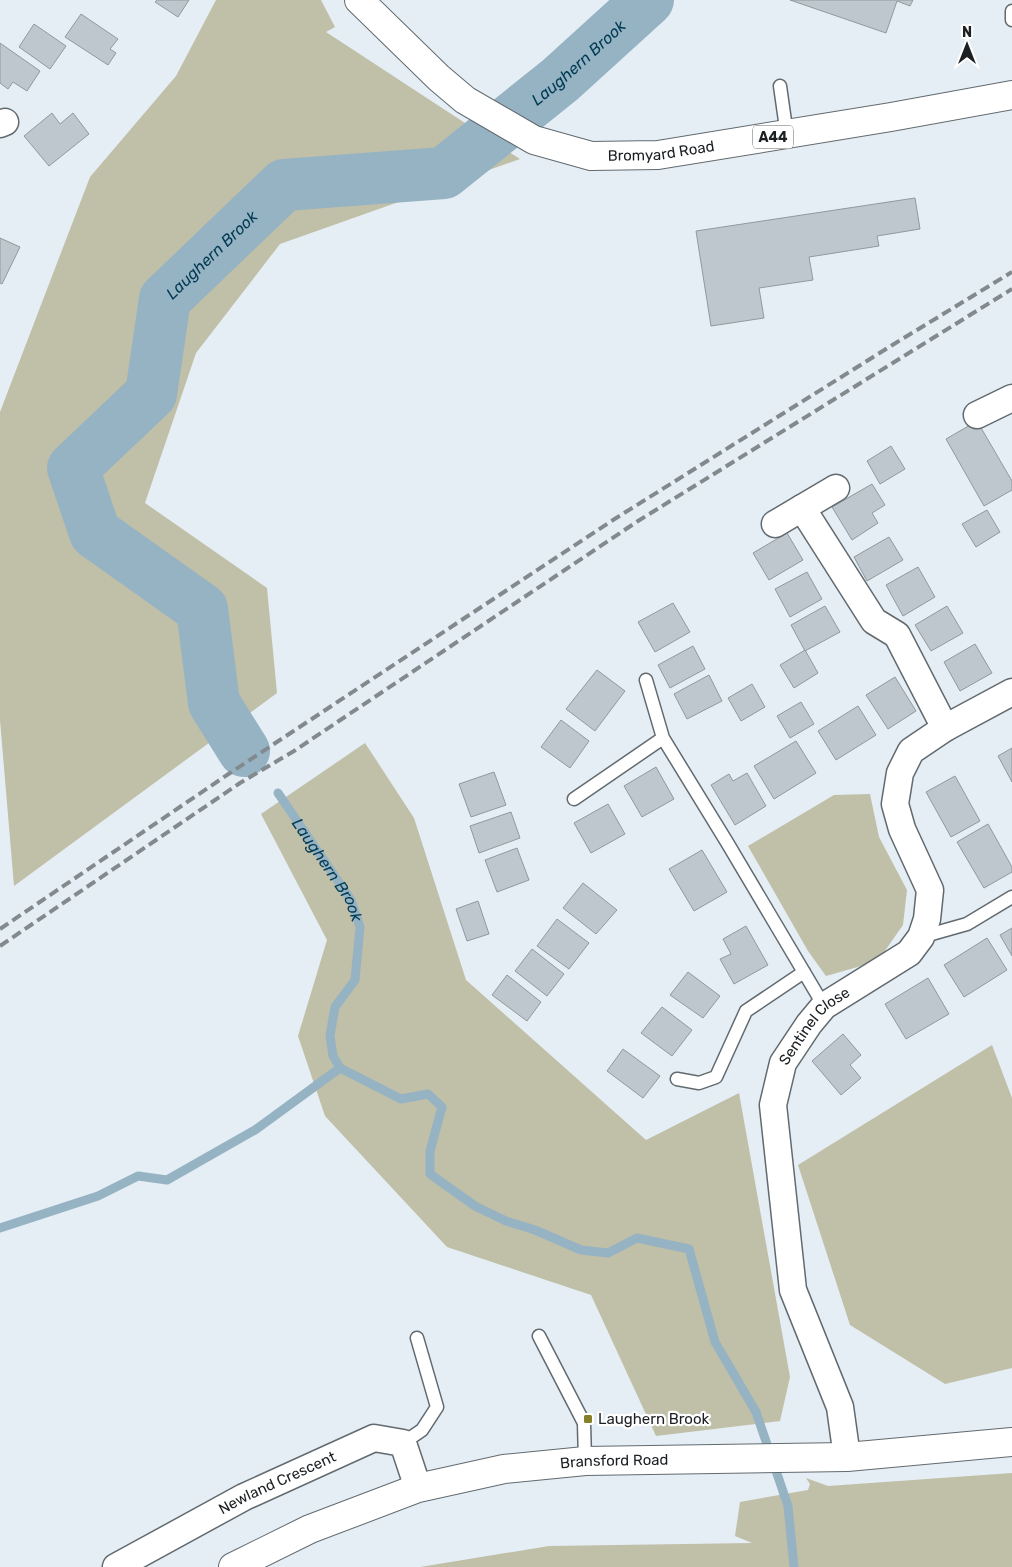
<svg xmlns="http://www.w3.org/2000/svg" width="1012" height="1567" font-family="Rubik,sans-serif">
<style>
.green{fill:#c0bfa8}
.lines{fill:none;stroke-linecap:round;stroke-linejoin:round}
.stream{stroke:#96b3c4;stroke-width:9}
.river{stroke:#96b3c4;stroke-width:52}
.building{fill:#bec7cd;stroke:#8f999e}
.service-casing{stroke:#626a6f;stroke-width:15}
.minor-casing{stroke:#626a6f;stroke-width:29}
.secondary-casing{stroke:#626a6f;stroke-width:30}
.primary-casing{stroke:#626a6f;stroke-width:30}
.service{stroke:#fff;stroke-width:12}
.minor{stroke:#fff;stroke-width:26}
.secondary{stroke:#fff;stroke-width:28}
.primary{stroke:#fff;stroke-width:28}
.rail{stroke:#838a8e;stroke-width:4;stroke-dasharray:10 5;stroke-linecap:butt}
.poi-dot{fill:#858028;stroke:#fff;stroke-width:2}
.labels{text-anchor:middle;stroke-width:4.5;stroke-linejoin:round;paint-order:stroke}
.shield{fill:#fff;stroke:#606364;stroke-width:1}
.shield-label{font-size:14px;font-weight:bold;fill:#1c2022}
.street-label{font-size:15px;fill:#1c2022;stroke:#fff}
.poi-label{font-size:15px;fill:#1c2022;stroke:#fff;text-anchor:start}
.water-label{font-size:16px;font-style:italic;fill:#003a53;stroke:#fff}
</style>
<rect width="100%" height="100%" fill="#e4eef4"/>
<path class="green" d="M216,0H321L335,27L326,32L520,159L280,244L196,353L145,503L267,588L277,693L14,886L0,720V412L90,177L176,76Z
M365,743L414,818L466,980L646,1140L739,1093L790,1377L780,1421L656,1436L591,1295L447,1247L325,1116L298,1036L327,940L261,814Z
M870,794L879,837L907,890L903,925L882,955L861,966L826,976L808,951L748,846L834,795Z
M992,1045L1012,1098V1368L945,1384L850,1325L798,1165Z
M1012,1473V1567H420L549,1546L752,1543L735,1536L740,1502L808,1490L810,1484L806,1478L828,1486Z"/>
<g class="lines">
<g class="stream">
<path id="s1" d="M278,793L351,900L360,927L355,980L335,1007L330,1036L333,1056L340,1068L401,1099L428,1094L442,1107L430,1151V1174L475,1206L506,1221L535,1230L581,1250L608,1253L637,1238L689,1249L715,1342L756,1412L788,1506L794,1567"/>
<path d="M0,1228L98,1196L138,1176L167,1180L255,1130L340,1068"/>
</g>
<path class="river" id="s2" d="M244,751L214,703L202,609L95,533L73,468L151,394L165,299L284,185L444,173L560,80L648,0"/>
</g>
<path class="building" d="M157,0H189L178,17L155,2Z
M790,0H913L910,6L897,1L886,33Z
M81,14L118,39L110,49L116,53L108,65L65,37Z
M34,24L66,46L50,69L19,47Z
M0,43L40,71L27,91L13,82L8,89L0,83Z
M52,113L60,124L73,113L89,134L49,166L24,136Z
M915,198L920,229L877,236L879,246L809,257L813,280L759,288L764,318L711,326L696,231Z
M0,238L20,247L2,284L0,283Z
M977,421L1012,481V490L984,506L946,439Z
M891,446L905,469L880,484L867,461Z
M872,484L885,505L872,513L878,523L852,540L832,507Z
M987,510L1000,532L976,547L962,524Z
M787,533L803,560L769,580L753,553Z
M889,537L903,560L867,581L854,557Z
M918,567L935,597L903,616L886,585Z
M807,572L822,599L790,617L775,589Z
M673,603L690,632L655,652L638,622Z
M825,606L840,632L805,651L791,625Z
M947,606L963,633L931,651L915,625Z
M975,644L992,673L960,691L944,662Z
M693,646L705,669L670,688L658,665Z
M805,650L818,673L794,688L780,665Z
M597,670L625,691L595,731L566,709Z
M709,675L722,701L687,719L674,694Z
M895,677L916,711L888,729L866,695Z
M752,684L765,707L741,721L728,698Z
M801,702L814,724L790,738L777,716Z
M858,706L876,735L836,760L818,731Z
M561,720L589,741L570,768L541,747Z
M796,741L816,773L774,799L754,766Z
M1012,748V782L998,756Z
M656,767L674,799L642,817L624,786Z
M494,772L506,805L471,817L459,784Z
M747,773L766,806L735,825L711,785L729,774L733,781Z
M955,776L980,821L951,837L926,792Z
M608,804L625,834L591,853L574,823Z
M511,812L520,838L479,853L470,826Z
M988,824L1012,867V872L984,888L957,842Z
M517,848L529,880L497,892L485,860Z
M702,850L727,892L694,911L669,869Z
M583,883L617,910L596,934L563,908Z
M478,901L489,934L467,941L456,909Z
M557,919L589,943L569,969L537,946Z
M746,926L768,965L734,984L720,959L731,954L723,939Z
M1012,928V956L1000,935Z
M987,938L1007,970L964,997L944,965Z
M532,949L564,974L547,996L515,971Z
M688,972L720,996L703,1018L670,995Z
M507,975L541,1002L527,1021L492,995Z
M928,978L949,1014L906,1039L885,1004Z
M662,1007L692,1030L672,1056L641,1033Z
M843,1034L861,1055L850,1065L861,1078L841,1095L812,1061Z
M623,1049L660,1076L643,1098L607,1071Z"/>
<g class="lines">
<g class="service-casing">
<path id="service" d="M1012,11V20
M780,86L787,135
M646,680L663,738L728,844L824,1006
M574,799L663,738
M921,937L967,924L1012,897
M677,1079L699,1083L716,1077L746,1011L804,972
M539,1336L584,1423L585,1461
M403,1443L422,1430L437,1407L417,1338"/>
</g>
<g class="minor-casing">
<g id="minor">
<path d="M0,124L5,122"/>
<path d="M977,415L1012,398"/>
<path d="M802,508L874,621L897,635L945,728"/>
<path d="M775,524L836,488"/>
<path id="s3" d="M847,1457L840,1407L793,1290L773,1105L783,1063L809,1024L824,1006L909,953L921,937L927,919L930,890L902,829L895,804L900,773L911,751L945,728L1012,692"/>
<path id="s4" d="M116,1567L244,1497L374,1438L403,1443L418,1488"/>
</g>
</g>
<g class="secondary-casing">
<g id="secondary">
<path id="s5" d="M233,1567L310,1529L418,1488L504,1469L585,1461L847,1457L1012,1442"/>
</g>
</g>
<g class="primary-casing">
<g id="primary">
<path id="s6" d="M359,0L439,78L465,100L534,140L591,156L658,155L891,117L1012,95"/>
</g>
</g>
<use href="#service" class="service"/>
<use href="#minor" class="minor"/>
<use href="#secondary" class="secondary"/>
<use href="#primary" class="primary"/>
<path class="rail" d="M0,929L230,773L613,520L894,344L1012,272
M0,946L240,783L294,751L638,521L1012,289"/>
</g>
<rect class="poi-dot" x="583" y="1414" width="10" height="10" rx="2.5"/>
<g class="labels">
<rect class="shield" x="753" y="125.5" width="40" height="23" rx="4"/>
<g class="shield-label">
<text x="773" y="142">A44</text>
</g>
<g class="street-label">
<text dy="5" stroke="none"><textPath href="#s6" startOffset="355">Bromyard Road</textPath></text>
<text dy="5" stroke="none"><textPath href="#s3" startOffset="455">Sentinel Close</textPath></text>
<text dy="5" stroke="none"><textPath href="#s5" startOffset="400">Bransford Road</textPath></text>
<text dy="5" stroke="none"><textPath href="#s4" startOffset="182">Newland Crescent</textPath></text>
</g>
<g class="poi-label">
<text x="598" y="1424">Laughern Brook</text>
</g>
<g class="water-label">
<text dy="6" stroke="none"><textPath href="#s2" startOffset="1054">Laughern Brook</textPath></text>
<text dy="6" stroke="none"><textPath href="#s2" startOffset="619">Laughern Brook</textPath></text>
<text dy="6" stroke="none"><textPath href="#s1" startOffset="92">Laughern Brook</textPath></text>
</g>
</g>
<g transform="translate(967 45)" stroke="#ffffff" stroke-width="4" paint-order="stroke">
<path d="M0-4L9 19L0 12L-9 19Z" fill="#1c2022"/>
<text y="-8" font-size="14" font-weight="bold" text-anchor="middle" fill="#1c2022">N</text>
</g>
</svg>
